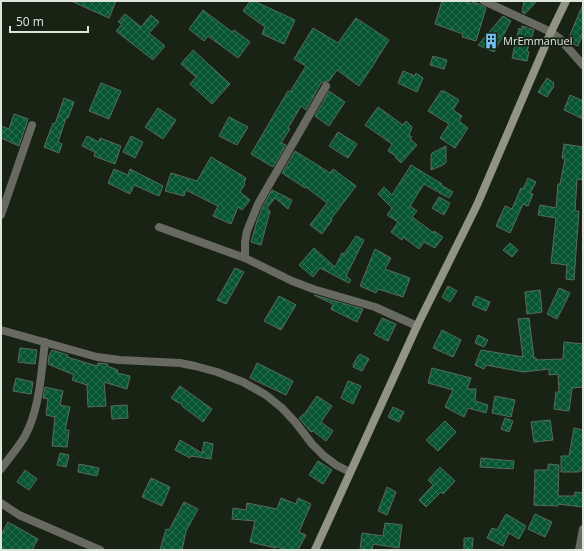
<svg xmlns="http://www.w3.org/2000/svg" width="584" height="551" font-family="'Open Sans',sans-serif">
<style>
.building{fill:url(#building-cross-hatch);stroke:#586c60}
.lines{fill:none;stroke-linecap:round;stroke-linejoin:round}
.street{stroke:#686a61;stroke-width:8}
.secondary{stroke:#919485;stroke-width:8}
.labels{text-anchor:middle;stroke-width:3.5;stroke-linejoin:round;paint-order:stroke}
.poi-label{font-size:11px;fill:#dee5db;stroke:#192314;text-anchor:start}
</style>
<defs>
<pattern id="building-cross-hatch" width="8" height="8" patternUnits="userSpaceOnUse"><rect width="8" height="8" fill="#075533"/><path d="M0 0l8 8M0 8l8-8" fill="none" stroke="#2b6d50"/></pattern>
</defs>
<rect width="100%" height="100%" fill="#192314"/>
<path class="building" d="M71,1H116L109,18Z
M250,1H254L295,20L284,44L262,34L265,27L243,11Z
M442,1H463L472,4L473,2L479,4L486,8L476,41L462,37L463,34L435,24Z
M524,1H537L525,14L522,12Z
M583,4V33L578,46L571,43L568,40Z
M203,10L232,32L234,30L250,42L238,58L208,36L204,41L189,29Z
M125,14L141,27L151,15L159,22L149,33L165,46L153,60L116,31L122,24L118,22Z
M503,16L511,21L494,52L478,45Z
M356,18L389,40L372,67L359,86L337,70L329,81H326L321,83L306,110L301,106L288,128L290,129L281,143L286,145L273,167L251,154L288,91L290,92L306,66L294,59L313,28L338,43Z
M522,26L534,30L527,51L529,52L527,61L512,58L519,28L521,30Z
M193,50L230,84L212,104L190,84L196,77L181,64Z
M433,56L447,60L444,69L430,65Z
M403,71L415,76L416,73L423,78L417,92L398,83Z
M547,78L554,83L553,85L554,86L547,97L538,92Z
M101,83L121,91L109,119L89,111Z
M329,91L345,102L329,126L315,116Z
M441,91H444L459,100L453,110L462,116L459,121L468,128L455,148L440,138L449,124L428,111Z
M570,95L583,101V119L564,110Z
M64,98L74,102L68,118H66L58,142L62,144L59,153L44,147L53,123L55,124Z
M378,107L403,125L406,121L412,127L409,135L412,137L410,139L417,145L401,163L395,157L396,156L388,151L392,144L365,125Z
M158,108L176,120L163,139L145,127Z
M14,114L28,119L19,146L1,138V126L9,129Z
M229,117L248,127L237,145L219,136Z
M338,132L357,144L348,158L329,146Z
M87,136L99,142L100,138L121,146L115,164L94,156L95,152L82,146Z
M131,136L143,142L135,158L123,152Z
M564,144L583,147V180L577,179L575,211H579L574,280L566,279L567,265L551,263L556,218L538,215L540,205L556,208L558,184H560L565,159L562,158Z
M446,146V162L443,165L431,170V158L432,153Z
M295,151L330,173L333,169L356,186L331,219L332,220L322,234L310,225L327,203L306,187L305,188L282,173Z
M211,157L246,178L244,183L245,184L240,192L250,200L242,210L238,207L231,224L213,216L218,206L186,190L184,196L165,191L171,173L197,181Z
M411,165L442,184L441,185L453,192L449,198L424,184L410,206L417,211L412,217L434,233V231L443,237L435,248L424,242L419,249L403,237L402,240L391,232L398,222L387,215L392,208L378,194L384,187L392,195Z
M114,169L128,175L130,169L163,186L159,196L134,185L130,194L108,183Z
M528,178L536,182L530,193L533,194L528,206L523,204L510,233L496,226L505,206L512,209L521,188L523,189Z
M272,190L292,200L288,209L275,198L267,208L270,211L261,245L251,242L257,221L263,206Z
M439,197L450,203L444,215L432,208Z
M356,236L364,240L346,276L351,280L349,283L320,268L313,277L299,265L314,248L335,267L342,253L344,254Z
M510,243L518,250L512,257L503,250Z
M375,249L391,258L385,269L410,278L403,297L378,289L376,293L360,286Z
M235,268L244,272L226,304L217,300Z
M448,286L457,291L450,302L442,297Z
M559,288L570,293L557,319L547,314Z
M540,290L542,312L527,314L525,292Z
M314,295L363,309L357,322L331,309L333,304Z
M279,296L296,305L281,330L264,321Z
M476,296L490,302L486,311L472,305Z
M382,318L396,324L388,341L374,334Z
M529,318L534,358H536L537,360L563,359L564,342L583,344V387L572,388L569,411L554,409L556,392H559L558,374L549,375V369L523,372L486,365L484,369L475,365L481,350L523,357L518,319Z
M442,330L461,340L453,357L433,348Z
M478,335L488,340L484,347L475,343Z
M20,348L37,350L35,364L18,362Z
M52,350L68,355L67,357L97,366L98,363L108,364L107,366L118,370L117,373L130,376L127,389L104,382L106,406L88,407L87,385L72,380L74,375L48,364L49,356Z
M360,354L369,359L362,371L353,367L354,365H353L358,356H359Z
M257,363L293,381L286,395L250,378Z
M432,368L471,378L467,389H476L475,401L488,405L486,413L468,408L464,417L445,407L453,390L428,383Z
M16,378L33,382L31,394L13,391Z
M348,381L361,386L353,404L341,398Z
M180,386L212,409L203,422L182,406V404L177,402L171,398Z
M45,387L63,391L60,405L70,407L65,430H69L67,447L52,446L55,417L46,415L48,399L43,398Z
M317,396L332,406L321,422L333,431L326,441L313,431L311,432L299,418L305,413Z
M495,396L515,400L511,417L492,413Z
M127,405L128,418L112,419L111,406Z
M393,407L404,412L399,422L388,417Z
M505,418L513,421L509,432L501,429Z
M550,420L553,440L534,442L531,422Z
M445,421L456,432L438,451L426,440Z
M574,428L583,430V471H579V472H561V456H569Z
M180,440L202,453L204,442L213,444L211,459L191,456L190,458L175,450Z
M60,453L69,455L66,467L57,465Z
M481,458L514,461L513,469L480,467Z
M318,461L332,470L323,484L309,475Z
M79,464L99,468L97,476L78,472Z
M548,464L559,465L558,496H574L575,492L583,493V507L558,504V506L534,505L535,470H548Z
M440,467L455,481L443,494L441,492L426,507L419,500L433,485L428,480Z
M25,470L37,479L29,490L17,482Z
M151,478L170,487L162,506L142,497Z
M387,487L396,492L387,515L378,511Z
M281,498L296,504L298,498L311,504L299,532L306,535L298,550H285L276,546V548L250,542L255,521L232,519L233,508L246,510L247,503L277,509Z
M184,502L198,509L186,531L182,550H160L166,529L169,530Z
M506,514L526,526L519,539L509,533L503,546L487,538L492,528L497,530Z
M535,514L552,522L545,537L528,529Z
M8,522L38,539L32,550H1V535Z
M385,523L402,525L399,548L373,544L372,550H360L362,533L383,536Z
M464,538H473L472,550H464Z"/>
<g class="lines">
<path class="street" d="M484,1L551,32L560,39L583,65
M1,215L32,125
M159,227L245,258L292,281L313,289L375,307L417,326
M245,258V242L247,231L258,204L326,86
M1,330L97,357L120,360L180,363L195,366L217,372L243,382L266,395L282,408L296,423L312,444L324,456L336,465L350,472
M1,469C9,458 18,448 25,436C40,408 41,373 45,342
M1,503L19,515L100,550
M579,550L583,529"/>
<path class="secondary" d="M315,550L417,326L477,205L551,32L566,1"/>
</g>
<defs>
<g id="building-bare" transform="scale(1.2)"><path d="M-4-6H4V6H1V3H-1V6H-4ZM-2.5-4.3h1.7v1.8h-1.7ZM.8-4.3h1.7v1.8H.8ZM-2.5-1h1.7V.8h-1.7ZM.8-1h1.7V.8H.8Z" fill="#75c0f6" stroke="#192314" stroke-width="2.5" paint-order="stroke"/></g>
</defs>
<g fill-rule="evenodd">
<use href="#building-bare" x="491" y="41"/>
</g>
<g class="labels">
<g class="poi-label">
<text x="503" y="45">MrEmmanuel</text>
</g>
</g>
<rect width="584" height="551" fill="none" stroke="#dee5db" stroke-width="4"/>
<path d="M10 26v6h78v-6" fill="none" stroke="#dee5db" stroke-width="2"/>
<text x="16" y="26" font-size="12" fill="#dee5db" stroke="#192314" stroke-width="3" paint-order="stroke">50 m</text>
</svg>
